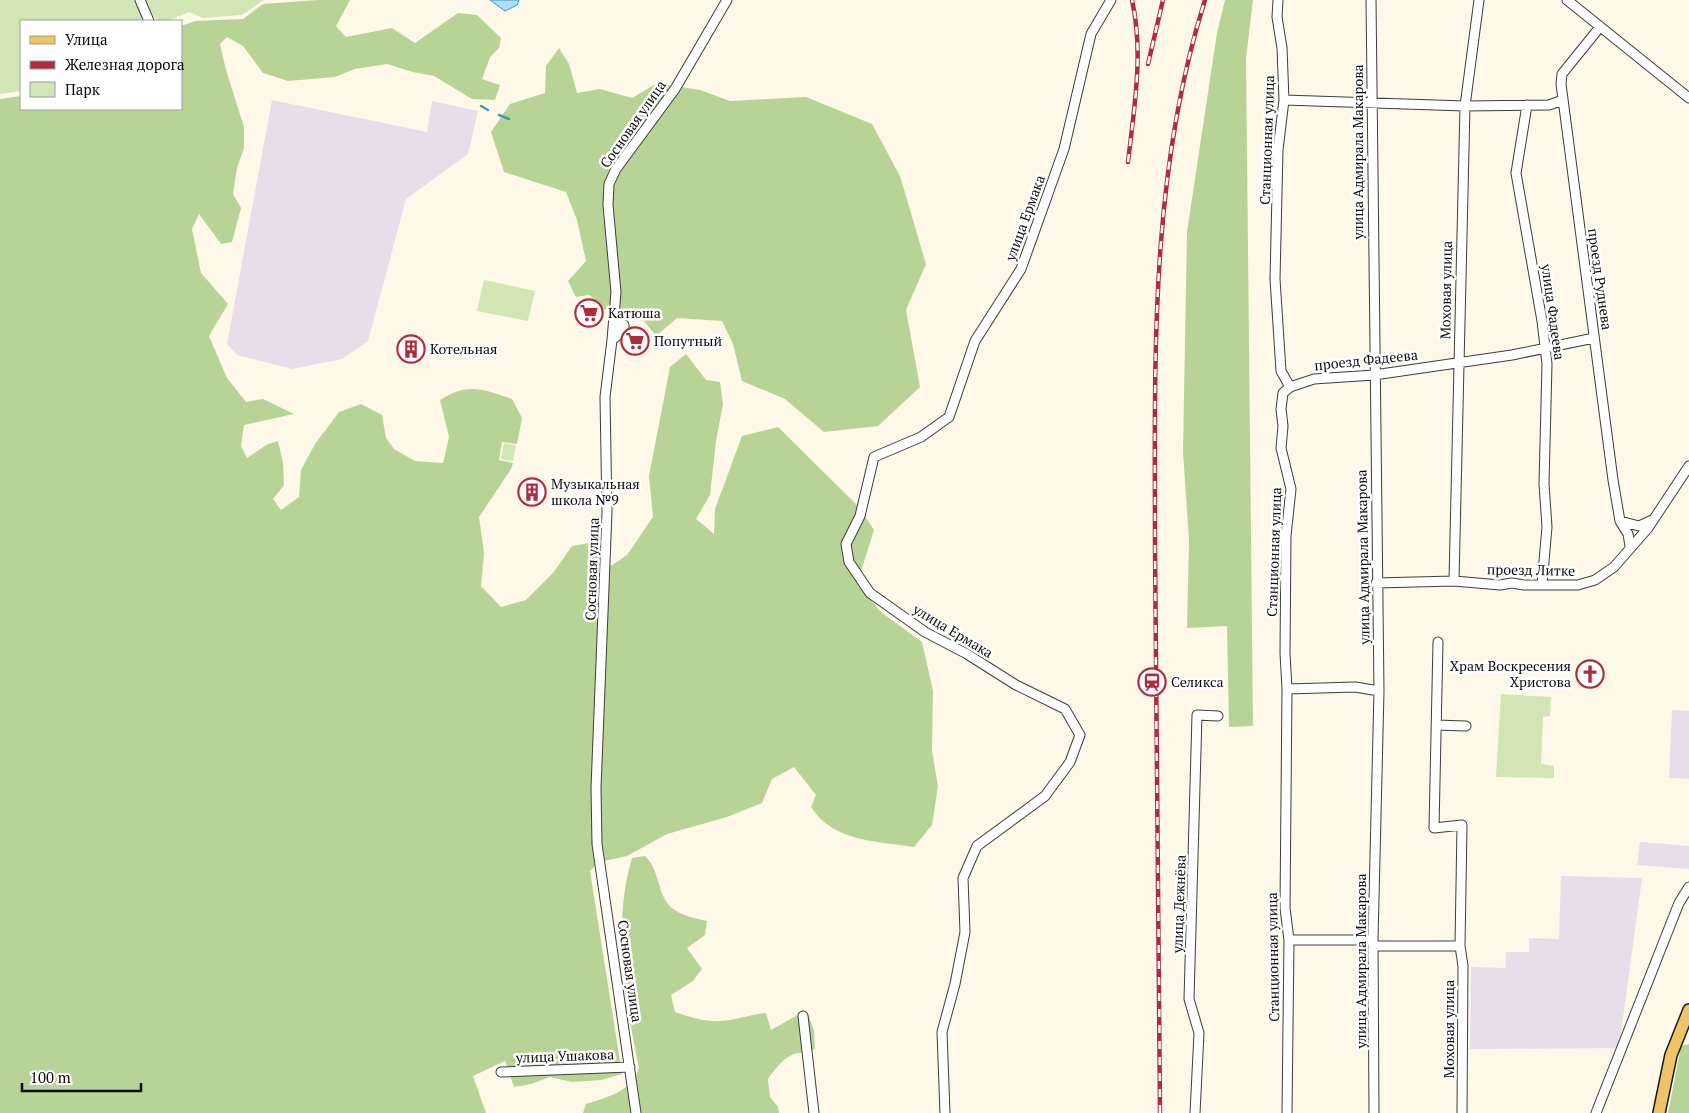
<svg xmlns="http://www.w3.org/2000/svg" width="1689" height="1113" font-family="'PT Serif',serif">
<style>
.industrial{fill:#e7dee9}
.green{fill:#d1e5b5}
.forest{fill:#b7d496}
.water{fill:#b1def1;stroke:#3d98c3}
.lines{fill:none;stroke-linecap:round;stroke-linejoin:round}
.stream{stroke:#3d98c3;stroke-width:2.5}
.minor-casing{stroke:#3d3d3d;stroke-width:11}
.major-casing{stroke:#1b1b1b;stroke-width:14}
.minor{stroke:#fff;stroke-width:9}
.major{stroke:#efc467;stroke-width:11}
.rail-casing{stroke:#b02c3d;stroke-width:4.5}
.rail{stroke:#fff;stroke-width:2.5;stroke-dasharray:8;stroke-linecap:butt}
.labels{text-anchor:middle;stroke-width:5;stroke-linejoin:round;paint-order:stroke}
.street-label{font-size:14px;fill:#0a0a0a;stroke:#fff}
.poi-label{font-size:14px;fill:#0a0a0a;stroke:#fff;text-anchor:start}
</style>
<rect width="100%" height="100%" fill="#fef8e8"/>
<path class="industrial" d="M272,100L427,132L432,101L478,111L468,154L406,199L368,341L342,359L292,369L237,355L227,344Z
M1672,710L1689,711V779L1669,778Z
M1640,842L1689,846V869L1637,865Z
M1561,876L1642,878L1619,1048L1470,1049L1471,967L1505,968L1506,952H1529V938L1559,939Z"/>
<path class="green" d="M0,0H136L145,21H21V91L0,94Z
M144,0H264L242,15L203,18L189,12C163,23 157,28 144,0Z
M484,280L535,291L528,321L477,311Z
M504,443L516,445L513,461L501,459Z
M1501,694L1551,697L1550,716L1543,717L1541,764L1554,766V778L1496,777Z"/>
<path class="forest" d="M318,0H350L336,26L346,37L392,28L415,43L458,13L477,15L501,38L499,48L490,57L482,79L500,85L495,100L472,99L434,76L413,72L387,64L355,69L335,77L288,81L263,73L243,46L227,37L220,44L226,70L244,127V148L237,168L233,194L241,208L232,242L221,244L199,214L192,229L201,273L228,304L209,336L227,378L246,402L263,399L294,414L244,425L241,446L247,458L268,444L278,441L283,463L284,485L273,499L281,510L299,497L301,470L315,444L339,412L361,404L382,415L386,438L394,449L415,461L443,463L449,437L440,400C468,382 483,389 512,399L522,418L517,444L502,442L499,460L513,463L511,469L479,517L484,553L481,586L501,607L526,600L553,573L572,546L600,541L611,566L627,555L653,517L649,476L670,367L686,354L706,380L720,382L723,404L716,441L710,495L696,519L714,534L715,509L742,436L778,427L859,507L874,530L857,584L881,612L922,642L933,691L932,751L938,786L932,825L914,847C877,841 833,842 811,807L816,795L794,767L772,779L762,803L727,817L667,834L627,856L599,862L590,871L622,1074L601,1080L572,1082L550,1077L531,1084L514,1087L505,1061L473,1076L486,1113H0V99L21,96V109H181V26L195,21L243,19L263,4Z
M1225,0H1253L1246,58L1253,726L1229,727L1227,626L1187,628L1189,540L1183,452L1187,232L1217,33Z
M559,48L569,64L577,93L600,89L632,98L657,83L700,90L730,101L806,97L872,124L900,176L926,264L906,310L920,387L878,426L824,432L785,399L742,381L733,344L722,321L677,318L656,336L644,321L603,309L599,302L589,295L576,297L568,281L586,261L577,220L566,192L504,172L491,132L510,104L545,93L546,66Z
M645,856C654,865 655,872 659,884C666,912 681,915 707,921L705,935L687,948L702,969L693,981L671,995L675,1012C690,1017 705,1022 722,1021C737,1020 751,1014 766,1013L771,1030L803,1012L808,1013L814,1031L815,1049C808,1052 806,1052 799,1053C786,1054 775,1069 768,1079L770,1097L778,1107L779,1113H583L586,1104C607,1097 632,1092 639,1068C625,1000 612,926 632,858Z
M1689,1044V1113H1668L1681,1046Z"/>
<path class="water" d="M490,0H519L517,5L505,11Z"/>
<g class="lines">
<path class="stream" d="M481,106L488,110
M499,115L509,119"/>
<g class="minor-casing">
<path id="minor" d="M140,0L149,21
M1278,0L1277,17L1282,48L1284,100L1278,150L1275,279L1281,371L1290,387L1283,393L1281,409L1283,426L1281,448L1291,489L1286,536L1285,653L1287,689L1285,908L1289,940L1287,1113
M1371,0L1379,691L1373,940L1374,1113
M1567,0L1689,98
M1600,27L1562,74L1561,84L1613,480L1620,521L1628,534L1630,546
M1284,100L1465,106L1549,105L1563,100
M1527,105L1516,173L1542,321L1547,364L1544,484L1547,527L1542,584
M612,340L624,330V325L620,322L613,327
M1290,387L1314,379L1374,375L1512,355L1594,338
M1620,521L1639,526L1652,520
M1454,581L1465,106L1479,0
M1376,583L1454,581L1500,585L1512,583L1524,585H1578L1595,580L1614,567L1648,528L1689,466
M1438,642L1434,828L1462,825L1460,946L1463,966L1462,1113
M1287,689L1355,687L1379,691
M1436,725L1466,726
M1289,940H1373
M1374,946H1460
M803,1016L814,1113
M501,1072L630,1067
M636,1113L597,844L596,788L607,512L605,397L612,340L616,292L608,205L609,184L616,169L675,89L727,0
M945,1113L942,1032L955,984L965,932L963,878L977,846L1045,796L1070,762L1080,735L1065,709L1016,685L967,654L925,632L870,593L849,562L846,544L860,516L874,457L921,437L949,417L975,341L1021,269L1064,149L1091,34L1111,0
M1195,1113L1199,1033L1189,999L1197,715L1218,716
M1596,1113L1679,903L1689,887"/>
</g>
<g class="major-casing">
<path id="major" d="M1659,1113L1671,1055L1689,1010"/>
</g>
<use href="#minor" class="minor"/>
<use href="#major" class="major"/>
<g class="rail-casing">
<path id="rail" d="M1148,64L1163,0
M1128,162C1134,109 1144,53 1132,0
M1160,1113C1159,924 1156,735 1155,546C1155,363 1149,177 1205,0"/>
</g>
<use href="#rail" class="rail"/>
</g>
<defs>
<g id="supermarket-ring" transform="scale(1.4375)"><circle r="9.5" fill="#fff" stroke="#b02c3d" stroke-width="1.5"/><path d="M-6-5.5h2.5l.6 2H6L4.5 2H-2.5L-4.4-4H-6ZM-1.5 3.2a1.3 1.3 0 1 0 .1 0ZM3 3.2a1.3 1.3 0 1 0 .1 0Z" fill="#b02c3d"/></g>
<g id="building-ring" transform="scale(1.4375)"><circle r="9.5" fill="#fff" stroke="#b02c3d" stroke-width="1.5"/><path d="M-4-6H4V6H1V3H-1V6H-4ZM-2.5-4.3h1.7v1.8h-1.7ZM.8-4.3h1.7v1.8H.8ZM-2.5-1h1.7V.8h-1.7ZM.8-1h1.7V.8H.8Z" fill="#b02c3d"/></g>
<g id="church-ring" transform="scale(1.4375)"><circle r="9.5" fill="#fff" stroke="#b02c3d" stroke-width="1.5"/><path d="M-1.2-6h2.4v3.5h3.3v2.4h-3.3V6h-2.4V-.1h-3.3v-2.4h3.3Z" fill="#b02c3d"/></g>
<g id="station-ring" transform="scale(1.4375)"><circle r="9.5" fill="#fff" stroke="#b02c3d" stroke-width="1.5"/><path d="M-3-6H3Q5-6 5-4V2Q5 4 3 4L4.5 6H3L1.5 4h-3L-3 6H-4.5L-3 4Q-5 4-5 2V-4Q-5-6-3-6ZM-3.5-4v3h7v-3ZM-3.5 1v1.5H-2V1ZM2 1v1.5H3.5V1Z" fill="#b02c3d"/></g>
</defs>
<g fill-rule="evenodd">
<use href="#supermarket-ring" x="589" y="313"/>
<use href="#supermarket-ring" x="635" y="341"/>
<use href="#building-ring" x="411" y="349"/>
<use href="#building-ring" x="532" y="492"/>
<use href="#church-ring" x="1590" y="674"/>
<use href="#station-ring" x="1152" y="682"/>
</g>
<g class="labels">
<g class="street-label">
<text transform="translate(633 124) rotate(-55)" y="5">Сосновая улица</text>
<text transform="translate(1267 140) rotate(-88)" y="5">Станционная улица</text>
<text transform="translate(1358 152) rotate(-90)" y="5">улица Адмирала Макарова</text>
<text transform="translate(1025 218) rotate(-70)" y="5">улица Ермака</text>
<text transform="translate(1600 279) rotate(82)" y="5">проезд Руднева</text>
<text transform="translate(1446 290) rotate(-89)" y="5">Моховая улица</text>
<text transform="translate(1553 312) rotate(82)" y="5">улица Фадеева</text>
<text transform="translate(1366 360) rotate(-6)" y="5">проезд Фадеева</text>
<text transform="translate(1274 552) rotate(-88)" y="5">Станционная улица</text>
<text transform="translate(1363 557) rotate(-91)" y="5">улица Адмирала Макарова</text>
<text transform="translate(592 569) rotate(-88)" y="5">Сосновая улица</text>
<text transform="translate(1531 570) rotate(1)" y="5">проезд Литке</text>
<text transform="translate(953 631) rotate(31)" y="5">улица Ермака</text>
<text transform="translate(1179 904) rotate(-88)" y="5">улица Дежнёва</text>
<text transform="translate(1273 957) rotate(-91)" y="5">Станционная улица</text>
<text transform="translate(1361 961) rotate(-90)" y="5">улица Адмирала Макарова</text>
<text transform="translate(630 971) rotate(82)" y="5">Сосновая улица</text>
<text transform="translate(1449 1029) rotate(-90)" y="5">Моховая улица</text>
<text transform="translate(565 1056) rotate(-2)" y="5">улица Ушакова</text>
</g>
<g class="poi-label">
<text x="608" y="318">Катюша</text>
<text x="654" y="346">Попутный</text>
<text x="430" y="354">Котельная</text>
<text x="551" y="489">Музыкальная<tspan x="551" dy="16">школа №9</tspan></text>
<text x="1571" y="671" text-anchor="end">Храм Воскресения<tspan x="1571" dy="16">Христова</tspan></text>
<text x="1171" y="687">Селикса</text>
</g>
</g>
<rect x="20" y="20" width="162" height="90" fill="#ffffff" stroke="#9d9d9d"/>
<rect x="30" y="36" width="25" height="8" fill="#efc467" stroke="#9d9d9d"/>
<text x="65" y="45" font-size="15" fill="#0a0a0a">Улица</text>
<rect x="30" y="61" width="25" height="8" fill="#b02c3d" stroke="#9d9d9d"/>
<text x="65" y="70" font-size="15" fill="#0a0a0a">Железная дорога</text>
<rect x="30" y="82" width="25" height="15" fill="#d1e5b5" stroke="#9d9d9d"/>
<text x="65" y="95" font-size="15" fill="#0a0a0a">Парк</text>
<path d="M22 1083v8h119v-8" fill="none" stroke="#0a0a0a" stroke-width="2.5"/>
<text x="30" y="1083" font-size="15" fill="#0a0a0a" stroke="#ffffff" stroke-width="4" paint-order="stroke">100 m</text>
</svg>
